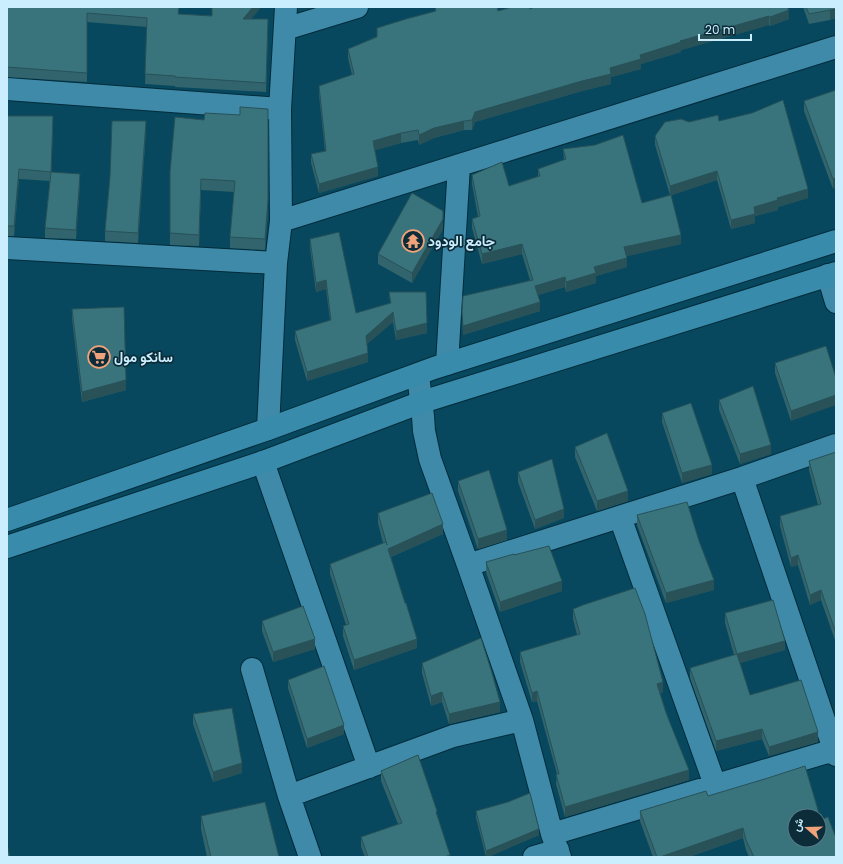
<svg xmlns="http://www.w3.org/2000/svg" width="843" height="864" font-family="Poppins,Vazirmatn,sans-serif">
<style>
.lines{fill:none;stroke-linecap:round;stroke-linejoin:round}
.minor-casing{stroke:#012c3b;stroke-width:24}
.major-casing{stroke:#012c3b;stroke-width:24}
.minor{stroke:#408aa9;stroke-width:22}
.major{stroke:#398bab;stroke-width:22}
.wall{fill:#31646c}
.shaded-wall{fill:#285158}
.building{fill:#39747d;stroke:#285158;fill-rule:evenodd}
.labels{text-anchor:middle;stroke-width:3.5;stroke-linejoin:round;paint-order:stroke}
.poi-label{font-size:14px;font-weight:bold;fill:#caeefe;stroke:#0b2c38;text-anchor:start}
</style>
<rect width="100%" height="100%" fill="#07485e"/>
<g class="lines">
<g class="minor-casing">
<path id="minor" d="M285,29L357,7
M7,89L280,109
M281,221L836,47
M7,248L276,263
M828,275L836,302
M447,364L459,165
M418,375L423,416L424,431L430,459L468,565L522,720L552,834L560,857
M268,429L276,263L281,221L280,109L286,7
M263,462L369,767
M742,478L836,755
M620,517L715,785
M468,565L742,478L836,445
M252,669L289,796L310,857
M289,796L453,736L522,720
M552,834L834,750
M534,857L558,850"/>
</g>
<g class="major-casing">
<path id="major" d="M7,520L268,429L434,368L836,241
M7,547L263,462L422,402L836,273"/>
</g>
<use href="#minor" class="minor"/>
<use href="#major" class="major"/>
</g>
<path class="wall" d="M7,7H179V14L212,16V7H261L251,19L268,29L266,92L175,87V86L145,84L147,27L87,22V82L7,77Z
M435,7L498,11L530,9L787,7L789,19L770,26L769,25L681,50V52L641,64V69L611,77V84L582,91L475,122L472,130H464L434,138L419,145L418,140L401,143L375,150L378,176L319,193L311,163V154L325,151L319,95V86L352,75L348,58V49L435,11Z
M803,7H836V18L830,20L809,24Z
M836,90L833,189L804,111V101Z
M7,116L53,126L51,172L80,184L76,239L45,238V228L50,181L19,179L14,236H7Z
M175,117L268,211L265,250L230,248V237L234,192L201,190L199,246L170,245V172Z
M719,121L808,198L778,207V210L755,216V223L731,229L717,180L671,195L681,244L626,256L627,267L596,276V283L566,292L565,287L538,295L540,311L463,335L462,312L530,280L522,254L482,264L472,228V219L478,217L472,184V175L509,186L538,176V169L564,160L563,149L642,203L670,195L655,145V136L689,122Z
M146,131L138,243L105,241V231Z
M443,221V229L412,283L378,264V254Z
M310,239L356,313L390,303L389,292L427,333L396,340L393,322L367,344L368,362L307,381L295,340V331L330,320L326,289L316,292L310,248Z
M72,309L126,390L82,402L72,319Z
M775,363L836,378L791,421L775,373Z
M719,400L771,454L740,464L719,410Z
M662,413L712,474L682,483L662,422Z
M575,447L628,501L597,511L575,457Z
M836,452V643L821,600L810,605L798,565L791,567L780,526V516L818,505L809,470V461Z
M518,472L564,518L535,529L518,482Z
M458,481L507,540L478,549L458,491Z
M378,513L443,534L391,557L417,648L354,670L343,636V626L346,625L330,574V564L383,543L378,523Z
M637,515L699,541L714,590L666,603L637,525Z
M514,555L562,591L500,612L486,572V562Z
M573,609L663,692L660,693L689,780L565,817L556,784L557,774L537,701L532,702L520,662V652L577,635L573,619Z
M725,613L785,650L740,663L750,695L818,742L769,756L762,739L716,751L690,678V668L734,655L725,623Z
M262,621L315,649L273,662L262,631Z
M422,663L500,712L449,724L442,702L431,706L422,673Z
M288,680L344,734L307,748L288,688Z
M193,714L242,773L213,782L193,724Z
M381,771L437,814L450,857H365L361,847V837L398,824L381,781Z
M708,796L821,820L836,857H749L746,850L743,838L689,857H653L640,821V811Z
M476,811L539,835L488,857H486L476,818Z
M201,816L279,857H207L201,829Z"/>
<path class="shaded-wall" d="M253,7H261L243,29V19Z
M836,9V18L830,20V10Z
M789,10V19L770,26V17Z
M769,16V25L681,50V52L641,64V69L611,77V84L582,91L475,122L472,130V120L475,112L610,68L640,55L680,41Z
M268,19V29L266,92V83Z
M53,116V126L51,181V172Z
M146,121V131L138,243V233Z
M464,121V130L434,138L419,145V135L434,128Z
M401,133V143L373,151V141Z
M378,167V176L319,193V184Z
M19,169V179L14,236V226Z
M717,171V180L670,196V186Z
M80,174V184L76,239V230Z
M836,178V188L833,189V179Z
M201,179V190L199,246V235Z
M808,189V198L778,207V210L755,216V223L731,229V220L754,207L777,198Z
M268,200V211L265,250V239Z
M443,211V229L412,283V273Z
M681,235V244L624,257V247Z
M522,244V254L482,264V254Z
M627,258V267L596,276V283L566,292V282L594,267Z
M565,277V287L535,296V286Z
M326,280V289L316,292V283Z
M540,302V311L463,335V326Z
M393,312V322L366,345V336Z
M427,323V333L396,340V331Z
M368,353V362L307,381V372Z
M126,380V390L82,402V392Z
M836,395V405L791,421V411Z
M771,445V454L740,464V454Z
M712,465V474L682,483V473Z
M628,491V501L597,511V501Z
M564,509V518L535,529V520Z
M443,524V534L388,558V549Z
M507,530V540L478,549V539Z
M798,555V565L791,567V558Z
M714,580V590L666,603V593Z
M562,581V591L500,612V602Z
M821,590V600L810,605V595Z
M315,639V649L273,662V652Z
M417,639V648L354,670V660Z
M785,641V650L737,664V654Z
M663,682V692L657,694V684Z
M537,691V701L532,702V693Z
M442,692V702L431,706V696Z
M500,702V712L449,724V714Z
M344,725V734L307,748V739Z
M762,729V739L716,751V741Z
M818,732V742L769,756V747Z
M242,763V773L213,782V772Z
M689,770V780L565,817V807Z
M743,828V838L689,857H660Z
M539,829V835L488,857H486V851Z"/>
<path class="building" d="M7,7H179L178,14L212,16V7H253L243,19H268L266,83L175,77V76L145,74L147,18L87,13V73L7,67Z
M435,7H497L498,11L512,7H530V9L534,7H787L789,10L770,17L769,16L680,41L681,42L640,55L641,59L610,68L611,74L582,81L475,112L472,120L464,121L434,128L419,135L418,130L401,133L373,141L378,167L319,184L311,154L326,151L319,86L354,74L348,49L377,37V28L406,19L436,11Z
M806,7H836V9L830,10L809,14Z
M836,90V178L833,179L804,101Z
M783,100L808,189L777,198L778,200L754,207L755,214L731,220L717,171L670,186L655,136L665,122L681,119L689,122L718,115L719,121L752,113Z
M240,107L268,109V200L265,239L230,237L235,181L201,179L199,235L170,233V172L175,117L204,120L205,113L240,115Z
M7,116H53L51,172L19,169L14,226H7Z
M112,121H146L138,233L105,231L110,177Z
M623,135L642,203L671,195L681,235L624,247L627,258L594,267L596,273L566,282L565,277L535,286L540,302L463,326L462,312L463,296L533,280L522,244L482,254L472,219L480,216L472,175L502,162L509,186L540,176L538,169L566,159L563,149L595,145Z
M51,172L80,174L76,230L45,228Z
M412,193L443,211V219L412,273L378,254Z
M339,232L356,313L391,303L389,292H426L427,323L396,331L393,312L366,336L368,353L307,372L295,331L331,320L326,280L316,283L310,239Z
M124,307L126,380L82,392L72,309Z
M826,346L836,378V395L791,411L775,363Z
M753,386L771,445L740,454L719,400Z
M691,403L712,465L682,473L662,413Z
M607,433L628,491L597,501L575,447Z
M836,452V633L821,590L810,595L798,555L791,558L780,516L821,504L809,461Z
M552,459L564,509L535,520L518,472Z
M489,470L507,530L478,539L458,481Z
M432,493L443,524L388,549L405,603H406L417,639L354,660L343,626L349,624L330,564L386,542L387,545L378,513Z
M687,502L699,541L714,580L666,593L637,515Z
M549,546L562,581L500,602L486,562L514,554V555Z
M635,588L645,614L663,682L657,684L666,713L689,770L565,807L556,774H559L537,691L532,693L520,652L580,634L573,609L583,605Z
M773,600L785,641L737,654L725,613Z
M303,606L315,639L273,652L262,621Z
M481,638L492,673L500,702L449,714L442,692L431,696L422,663Z
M737,654L750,695L801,680L818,732L769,747L762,729L716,741L690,668Z
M324,666L344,725L307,739L288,680Z
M232,708L242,763L213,772L193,714Z
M418,755L437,811L436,812L450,855L444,857H368L361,837L402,823L381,771Z
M805,766L821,820L828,817L836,838V857H754L746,840L743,828L660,857H657L640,811L706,791L708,796L768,778ZM795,816H819V840H795Z
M530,793L539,829L486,851L476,811L508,802Z
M265,802L279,857H211L201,816Z
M7,844L10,857H7Z"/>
<defs>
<g id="temple-ring" transform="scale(1.15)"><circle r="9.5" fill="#0b2c38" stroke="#f0a27a" stroke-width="1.5"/><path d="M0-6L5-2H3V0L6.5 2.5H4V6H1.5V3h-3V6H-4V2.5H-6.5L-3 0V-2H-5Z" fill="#f0a27a"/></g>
<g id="supermarket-ring" transform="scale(1.15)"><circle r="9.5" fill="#0b2c38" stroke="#f0a27a" stroke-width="1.5"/><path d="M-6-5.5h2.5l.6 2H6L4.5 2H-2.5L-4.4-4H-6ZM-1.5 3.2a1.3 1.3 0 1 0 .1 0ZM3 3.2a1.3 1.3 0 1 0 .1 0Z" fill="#f0a27a"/></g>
</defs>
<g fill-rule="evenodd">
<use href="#temple-ring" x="413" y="241"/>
<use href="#supermarket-ring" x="99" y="357"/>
</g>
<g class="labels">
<g class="poi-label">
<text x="428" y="246">جامع الودود</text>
<text x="114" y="362">سانكو مول</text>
</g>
</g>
<rect width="843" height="864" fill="none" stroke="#caeefe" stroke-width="16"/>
<g transform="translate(807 828) rotate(290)"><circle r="19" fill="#0b2c38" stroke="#577a87"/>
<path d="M0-3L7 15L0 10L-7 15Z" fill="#f0a27a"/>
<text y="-6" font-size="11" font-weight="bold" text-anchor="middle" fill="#caeefe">ش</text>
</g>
<path d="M699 34v6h52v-6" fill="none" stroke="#caeefe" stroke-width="2"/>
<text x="705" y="34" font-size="12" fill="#caeefe" stroke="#0b2c38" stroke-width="3" paint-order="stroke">20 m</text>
</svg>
